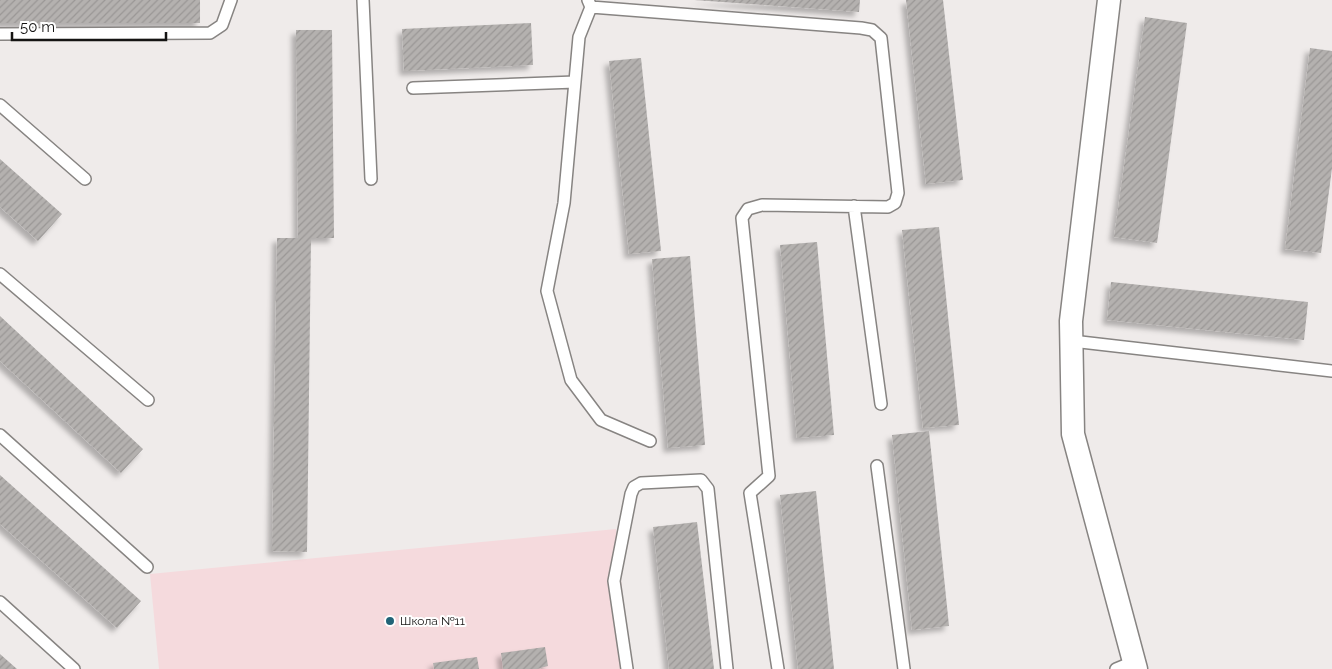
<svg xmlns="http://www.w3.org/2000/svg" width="1332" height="669" font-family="Raleway,sans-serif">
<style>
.education{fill:#f5dadd}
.building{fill:url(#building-hatch);filter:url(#shadow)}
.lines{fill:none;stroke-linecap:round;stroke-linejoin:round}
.lane-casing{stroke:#878482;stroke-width:14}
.street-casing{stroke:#878482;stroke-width:25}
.lane{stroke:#fff;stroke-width:11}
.street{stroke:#fff;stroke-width:22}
.poi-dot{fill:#216477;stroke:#fff;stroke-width:2}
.labels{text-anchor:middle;stroke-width:4;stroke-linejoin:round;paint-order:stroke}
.poi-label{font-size:12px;fill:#151413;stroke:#fff;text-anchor:start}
</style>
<defs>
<pattern id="building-hatch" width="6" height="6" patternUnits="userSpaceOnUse" patternTransform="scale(1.25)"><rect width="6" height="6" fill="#b4b1af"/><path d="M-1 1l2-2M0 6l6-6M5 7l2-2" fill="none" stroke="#9a9796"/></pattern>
<filter id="shadow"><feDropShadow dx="-4.5" dy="4.5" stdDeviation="2.5" flood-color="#0004"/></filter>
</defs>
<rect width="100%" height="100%" fill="#efebea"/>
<path class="education" d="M616,529L630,669H159L150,574Z"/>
<path class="building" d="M0,0H200V23H0Z
M694,0H860L859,12Z
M906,0H943L963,180L926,184Z
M1145,17L1187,23L1157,243L1114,237Z
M531,23L533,65L404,71L402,29Z
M296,30H332L334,238H311L307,552L272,551L277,238H298Z
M1310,48L1332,51V168L1321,253L1285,249Z
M641,58L661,251L629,254L609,61Z
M0,159L62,214L38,241L0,207Z
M939,227L959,425L923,428L902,230Z
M817,242L834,435L797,438L780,245Z
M690,256L705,445L668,448L652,259Z
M1111,282L1308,302L1304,340L1107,320Z
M0,316L143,449L121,473L0,361Z
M929,431L949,626L912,630L892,435Z
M0,475L141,601L117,628L0,524Z
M816,491L834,669H798L780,495Z
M697,522L714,669H669L653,527Z
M545,647L548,666L537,669H503L501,653Z
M0,654L17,669H0Z
M477,657L479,669H434L433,663Z"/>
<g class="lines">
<g class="lane-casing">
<path id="lane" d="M363,0L371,179
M588,0L591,7L579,37L564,203L547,291L571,380L601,420L650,441
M591,7L861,28L872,30L881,38L898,193L895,203L888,207L762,205L748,209L742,218L769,476L750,493L778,669
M0,34L210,33L222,25L231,0
M413,88L575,82
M0,105L85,179
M854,206L881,404
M0,274L148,400
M1072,341L1332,371
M0,435L147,567
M877,466L904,669
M0,602L74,669
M627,669L614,581L631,494L634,487L641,483L701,480L708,489L727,669
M1116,669L1133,662"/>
</g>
<g class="street-casing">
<path id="street" d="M1109,0L1071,321L1073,434L1136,669"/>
</g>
<use href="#lane" class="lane"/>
<use href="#street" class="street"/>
</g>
<circle class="poi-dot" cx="390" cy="621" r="5"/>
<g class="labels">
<g class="poi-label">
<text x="400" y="625">Школа №11</text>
</g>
</g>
<path d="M12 32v8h154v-8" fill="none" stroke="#151413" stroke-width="2.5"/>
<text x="20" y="32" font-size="15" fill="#151413" stroke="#ffffff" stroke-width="4" paint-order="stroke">50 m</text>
</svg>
